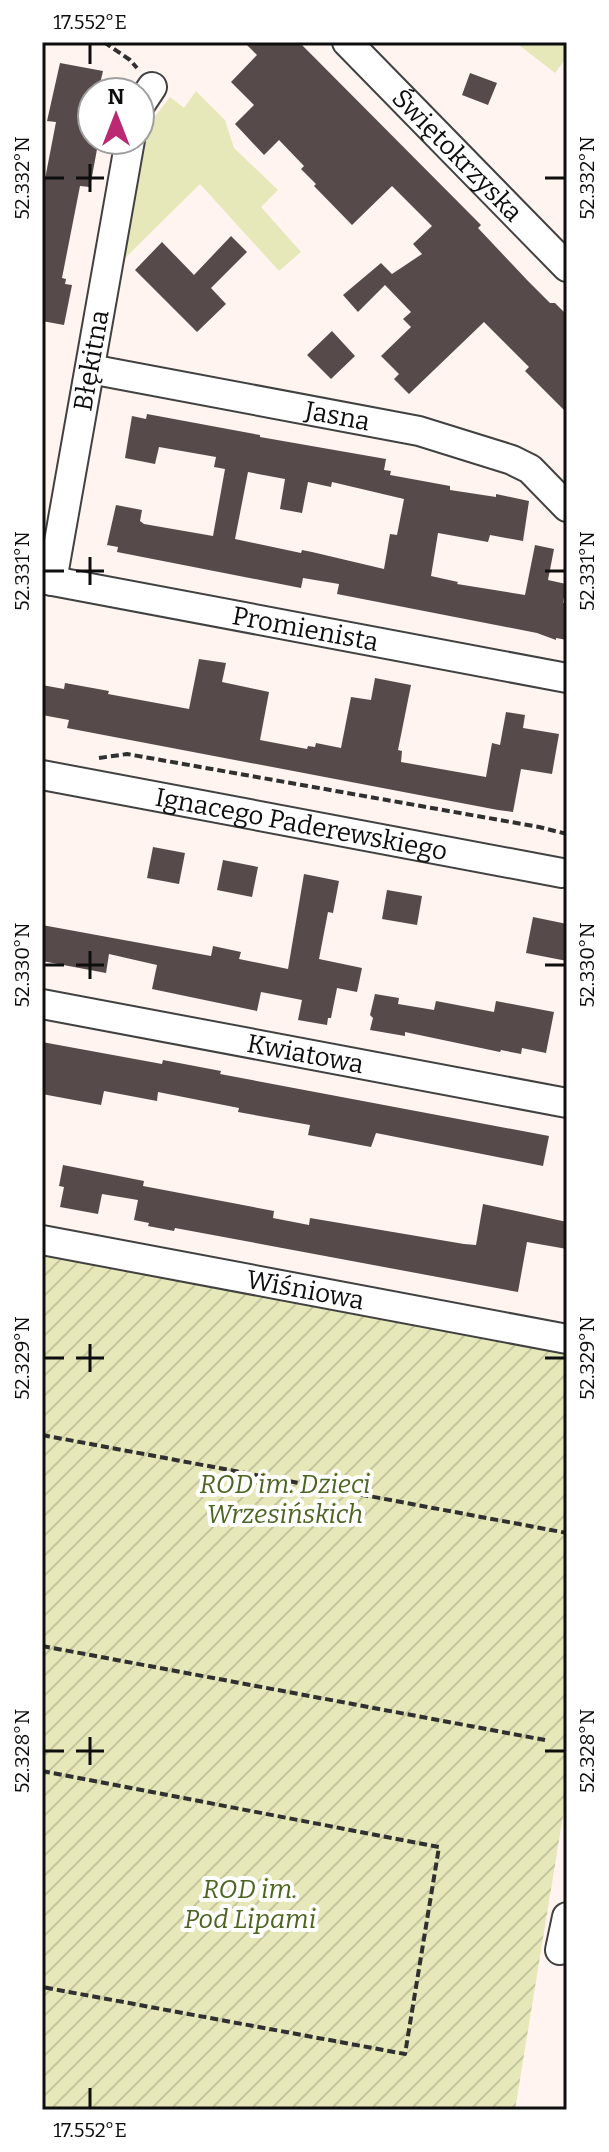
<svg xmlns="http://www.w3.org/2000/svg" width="609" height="2152" font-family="Bitter,serif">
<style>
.grass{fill:#e7e8b9}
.garden{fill:url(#garden-furrows)}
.building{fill:#564a4b;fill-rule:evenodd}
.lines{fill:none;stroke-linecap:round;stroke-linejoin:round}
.minor-casing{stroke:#414141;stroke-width:32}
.path{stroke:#303030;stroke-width:4;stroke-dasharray:8 4;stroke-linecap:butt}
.minor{stroke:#fff;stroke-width:28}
.ticks{fill:none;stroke:#0e0e0e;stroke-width:3}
.labels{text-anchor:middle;stroke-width:8;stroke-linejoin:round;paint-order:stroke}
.street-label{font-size:26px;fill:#0e0e0e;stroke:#fff}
.park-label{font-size:26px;font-style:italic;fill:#4c6420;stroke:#fff}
.neatline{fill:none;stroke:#0e0e0e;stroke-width:3}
.ticks-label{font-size:20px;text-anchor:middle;fill:#0e0e0e}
</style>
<defs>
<pattern id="garden-furrows" width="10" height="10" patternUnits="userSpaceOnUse" patternTransform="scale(2)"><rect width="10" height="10" fill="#e7e8b9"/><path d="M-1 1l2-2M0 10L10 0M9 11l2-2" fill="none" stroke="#c5c69e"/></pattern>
</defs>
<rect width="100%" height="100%" fill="#fff4ef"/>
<path class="grass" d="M515,42H567V57L555,73Z
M196,91L225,120L234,148L278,190L261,207L301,252L279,271L200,184L123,260L146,142L143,132L170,97L184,108Z"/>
<path class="garden" d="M42,1252L567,1352V1791L515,2110H42Z"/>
<path class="building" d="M244,42H299L481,225L478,228L528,281L550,303H555L567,315V413L525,371L529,367L484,322L409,394L394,379L399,374L381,356L411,327L403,319L411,312L385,285L358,312L343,295L381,263L392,274L422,254L413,244L432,226L392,186L352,225L314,186L316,184L301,169L304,166L279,140L264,155L235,124L254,105L231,82L257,55Z
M60,63L103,71L98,92H92V143L98,144L90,187L80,186L62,278L66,279L65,284L72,285L64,325L42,321V179H45L56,122L47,121Z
M470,73L497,83L488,105L462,95Z
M231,236L247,252L211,288L226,304L197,332L135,270L162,242L194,275Z
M332,331L355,356L331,379L307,355Z
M147,414L260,435V437L386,459L384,470L391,471L390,475L450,486V490L496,497V494L529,501L523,541L490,535L488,542L438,533L431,576L458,582L457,584L525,595L535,545L554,549L548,580L566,584L563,603H567V640L556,638V640L537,633L337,594L339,584L303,578L301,588L117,552L118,547L107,545L116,505L142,510L140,521L144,524L213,536L225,469L214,467L216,457L159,447L155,464L125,458L132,416L146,419ZM248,472L285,479L280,509L302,513L308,482L331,487L332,482L404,499L397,535L390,534L384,569L312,552L302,550L301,553L235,539Z
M199,659L226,663L222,682L269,692L260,740L307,749L308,746L315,747L316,743L341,748L351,697L371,700L375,678L411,685L398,750L402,751L401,762L486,777L492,743L500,745L506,712L525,715L523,728L559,734L552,774L521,769L513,812L498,810L67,728L69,720L42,715V685L64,689L65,683L109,691L108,694L189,709Z
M153,847L185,853L179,884L147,878Z
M223,860L258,867L252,897L217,890Z
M304,874L339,881L333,913L328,912L319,959L362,968L357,992L337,988L331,1018H328L327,1025L298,1020L302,1000L261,992L257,1011L152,989L157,965L109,954L106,973L42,961V925L211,956L213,946L241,952L239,959L288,969Z
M387,890L422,896L417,925L382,919Z
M533,917L567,924V961L526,953Z
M375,994L399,998L398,1004L434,1010L436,1001L494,1012L496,1001L554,1012L546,1053L522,1048L521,1054L501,1050L500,1052L405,1032V1036L370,1030L373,1018L370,1015Z
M42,1042L162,1064L163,1060L221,1071L220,1074L549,1136L543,1166L376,1133L371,1147L308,1135L310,1125L238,1112L239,1108L158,1092L157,1101L104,1091L101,1105L42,1094Z
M63,1165L144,1181L143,1186L274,1211L273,1218L309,1225L310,1218L464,1244L476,1245L483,1204L567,1222V1249L527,1242L518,1292L175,1228L174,1231L148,1226L149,1223L134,1220L138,1200L102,1194L98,1214L60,1207L64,1187L59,1186Z"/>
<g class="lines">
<g class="minor-casing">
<g id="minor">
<path id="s1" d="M347,42L567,267"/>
<path d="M140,105L152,87"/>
<path id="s2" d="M90,369L419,431L512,460L530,469L567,507"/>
<path id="s3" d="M42,579L567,678"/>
<path id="s4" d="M52,581L130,140"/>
<path id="s5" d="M42,775L562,873"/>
<path id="s6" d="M42,1004L567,1103"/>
<path id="s7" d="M42,1240L567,1339"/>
<path d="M560,1950L567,1917"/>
</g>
</g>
<path class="path" d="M104,42L130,60L137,68
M99,758L127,754L539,827L567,834
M42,1435L567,1533
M42,1646L545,1740
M42,1771L439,1847L405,2054L42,1987"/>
<use href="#minor" class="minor"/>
</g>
<path class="ticks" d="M90,44V64M90,164V192M44,178H64M76,178H104M545,178H565M90,557V585M44,571H64M76,571H104M545,571H565M90,951V979M44,965H64M76,965H104M545,965H565M90,1344V1372M44,1358H64M76,1358H104M545,1358H565M90,1737V1765M44,1751H64M76,1751H104M545,1751H565M90,2088V2108"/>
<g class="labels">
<g class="street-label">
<text dy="9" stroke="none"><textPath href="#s1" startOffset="158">Świętokrzyska</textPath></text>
<text dy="9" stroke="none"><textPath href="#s4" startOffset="224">Błękitna</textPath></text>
<text dy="9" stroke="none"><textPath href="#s2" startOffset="252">Jasna</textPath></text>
<text dy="9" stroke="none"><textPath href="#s3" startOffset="268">Promienista</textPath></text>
<text dy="9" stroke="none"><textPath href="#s5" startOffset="264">Ignacego Paderewskiego</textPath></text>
<text dy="9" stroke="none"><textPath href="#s6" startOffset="268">Kwiatowa</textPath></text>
<text dy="9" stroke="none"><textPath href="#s7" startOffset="268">Wiśniowa</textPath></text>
</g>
<g class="park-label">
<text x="285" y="1493">ROD im. Dzieci<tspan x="285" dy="30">Wrzesińskich</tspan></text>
<text x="250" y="1898">ROD im.<tspan x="250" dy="30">Pod Lipami</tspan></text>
</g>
</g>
<rect width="609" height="2152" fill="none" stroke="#ffffff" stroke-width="88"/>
<g transform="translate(116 116)"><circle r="38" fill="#ffffff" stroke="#9f9f9f" stroke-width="2"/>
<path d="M0-6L14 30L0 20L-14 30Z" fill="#ba2971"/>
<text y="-12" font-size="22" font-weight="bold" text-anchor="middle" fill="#0e0e0e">N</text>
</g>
<rect x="44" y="44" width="521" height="2064" class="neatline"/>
<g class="ticks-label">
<text x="90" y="29">17.552°E</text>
<text transform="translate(22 178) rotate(-90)" y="7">52.332°N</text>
<text transform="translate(587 178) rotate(-90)" y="7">52.332°N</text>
<text transform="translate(22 571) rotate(-90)" y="7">52.331°N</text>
<text transform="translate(587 571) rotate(-90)" y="7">52.331°N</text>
<text transform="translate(22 965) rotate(-90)" y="7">52.330°N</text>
<text transform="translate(587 965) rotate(-90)" y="7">52.330°N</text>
<text transform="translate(22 1358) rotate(-90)" y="7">52.329°N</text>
<text transform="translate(587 1358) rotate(-90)" y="7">52.329°N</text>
<text transform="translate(22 1751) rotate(-90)" y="7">52.328°N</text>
<text transform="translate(587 1751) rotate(-90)" y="7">52.328°N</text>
<text x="90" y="2137">17.552°E</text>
</g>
</svg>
